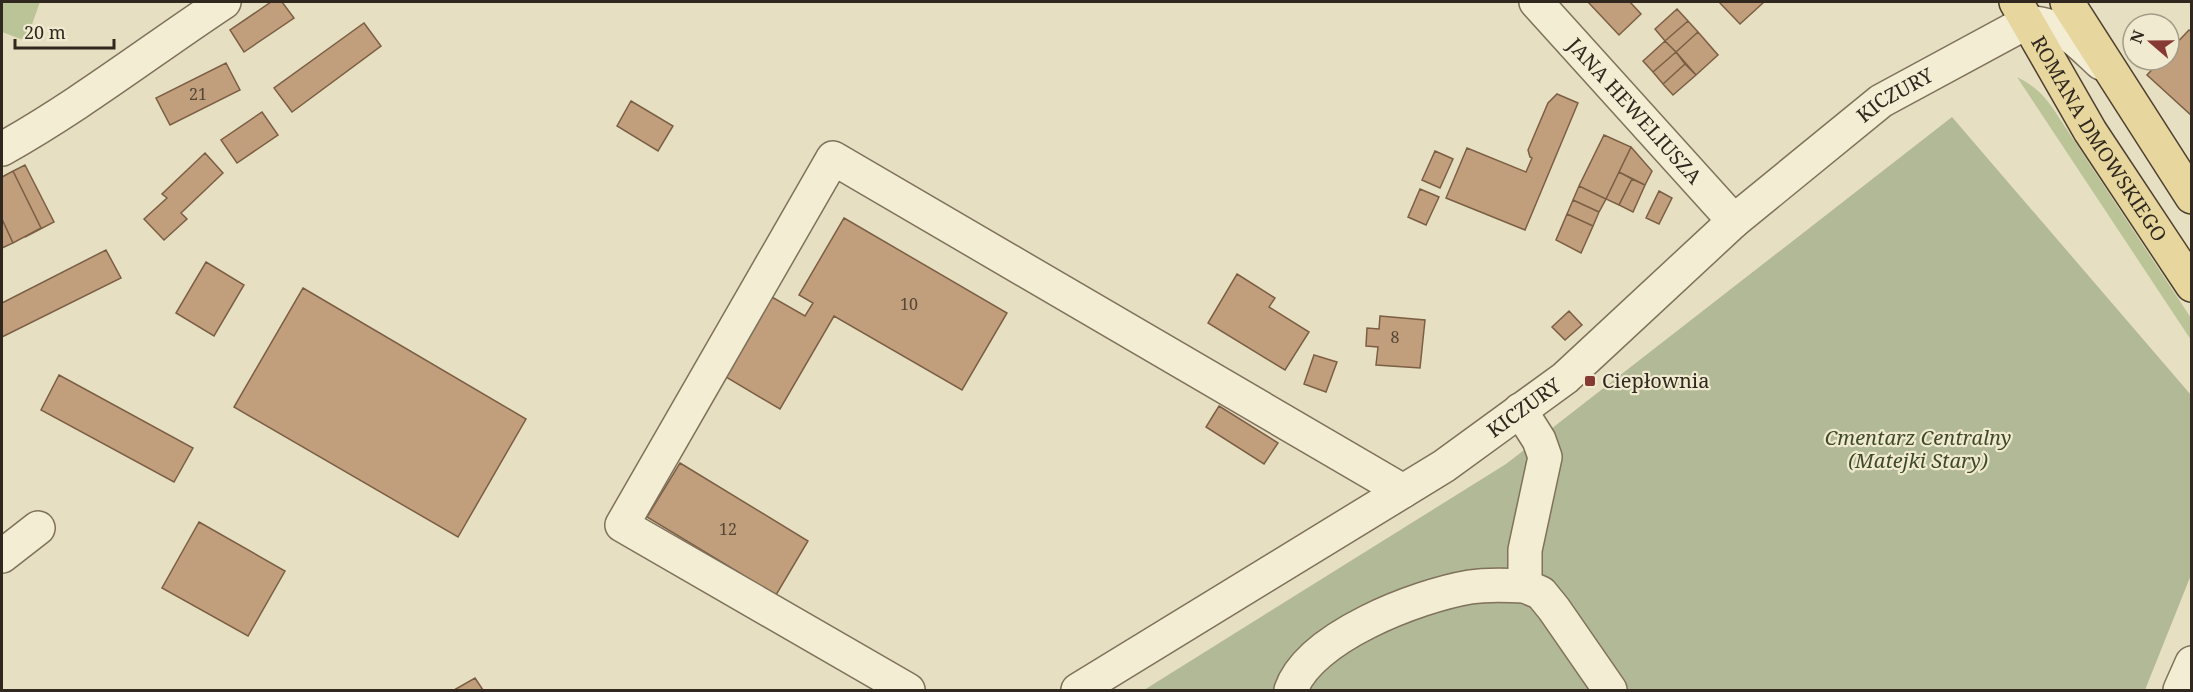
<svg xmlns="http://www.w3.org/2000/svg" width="2193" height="692" font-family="'Noto Serif',serif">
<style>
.green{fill:#bac497}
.cemetery{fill:#b2b996}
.building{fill:#c19f7c;stroke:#7b5f44;stroke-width:1.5}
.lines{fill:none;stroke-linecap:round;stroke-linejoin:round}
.minor-casing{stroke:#7f715b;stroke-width:36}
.major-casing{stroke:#4d402f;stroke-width:36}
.minor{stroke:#f3edd4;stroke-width:33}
.major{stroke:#e7d69d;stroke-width:33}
.poi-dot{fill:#863a33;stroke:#f0ead0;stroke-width:2}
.labels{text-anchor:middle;stroke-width:4.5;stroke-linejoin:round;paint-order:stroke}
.number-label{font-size:16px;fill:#544636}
.street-label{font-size:20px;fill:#30281e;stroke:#f0ead0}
.poi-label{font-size:20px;fill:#30281e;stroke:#f0ead0;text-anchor:start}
.park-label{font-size:20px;font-style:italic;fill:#3e4a27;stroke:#f0ead0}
</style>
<rect width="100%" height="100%" fill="#e7dfc2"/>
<path class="green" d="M2,2H40L26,41L2,32Z
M2017,77C2035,86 2045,96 2056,113L2191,318V340Z"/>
<path class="cemetery" d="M1952,117L2191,395V575L2145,690H1144L1506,464Z"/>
<path class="building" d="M271,2H282L294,18L244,52L230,30Z
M1588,2H1630L1641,14L1619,35Z
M1719,2H1764L1740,24Z
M1677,9L1688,21L1665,41L1655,29Z
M1688,21L1698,32L1676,52L1665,41Z
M364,23L381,46L292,112L274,88Z
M2189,30L2192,32V116L2147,75L2161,60H2169V51Z
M1698,32L1718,55L1696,75L1676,52Z
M1665,41L1676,52L1653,72L1643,61Z
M1676,52L1685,64L1663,84L1653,72Z
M226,63L240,90L170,125L156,98Z
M1685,64L1696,75L1673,95L1663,84Z
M1557,94L1578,103L1525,230L1446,198L1467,148L1526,172L1532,158L1530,157L1528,150L1548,103Z
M631,101L673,126L658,151L617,126Z
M262,112L278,135L237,163L221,140Z
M1604,135L1631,147L1606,199L1579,186Z
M1631,147L1652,171L1645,185L1619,172Z
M1435,151L1453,159L1440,188L1422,180Z
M205,153L223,173L181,213L187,219L164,240L144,219L167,198L162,194Z
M25,165L54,222L25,237L41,228L13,171Z
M13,171L41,228L13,243L2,219V177Z
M1619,172L1632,179L1619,205L1606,199Z
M1632,179L1645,185L1633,212L1619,205Z
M1579,186L1606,199L1599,212L1573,200Z
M1420,189L1439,197L1426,225L1408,217Z
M1659,191L1672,198L1659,224L1646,218Z
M1573,200L1599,212L1593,226L1567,214Z
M1567,214L1593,226L1581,253L1556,240Z
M844,218L1007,313L962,390L834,316L780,409L726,377L772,297L805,316L813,303L799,295Z
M2,219L13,243L2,248Z
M106,250L121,278L2,337V303Z
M206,262L244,285L214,336L176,313Z
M1237,274L1275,298L1269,307L1309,332L1285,370L1208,323Z
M303,288L526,419L458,537L234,407Z
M1569,311L1582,325L1565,340L1552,327Z
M1380,316L1425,320L1420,368L1376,365L1378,347L1366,346L1367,328L1379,329Z
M1314,355L1337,362L1326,392L1304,384Z
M59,375L193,448L174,482L41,410Z
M1219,406L1278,443L1264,464L1206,427Z
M680,463L808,541L776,595L647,517Z
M199,522L285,571L248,636L162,588Z
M475,678L483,690H454Z"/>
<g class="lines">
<g class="minor-casing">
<g id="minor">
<path id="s1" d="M1536,2L1734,221"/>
<path d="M2,149C79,106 150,51 224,2"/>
<path d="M1520,410L1539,440L1545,457L1525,550V586L1541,593L1554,609L1610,690"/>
<path d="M2,556L38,528"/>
<path d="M908,690L622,525L833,158L1403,491"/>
<path id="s2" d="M1078,690L1444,466L1565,378L1734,221L1881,101L2027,22C2065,25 2075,39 2101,63"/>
<path d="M1291,690C1309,637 1417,596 1470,587C1488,584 1507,585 1525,586"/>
<path d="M2180,690L2192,663"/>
</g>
</g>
<g class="major-casing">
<g id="major">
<path id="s3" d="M2016,2L2090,131L2192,285"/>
<path d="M2067,2L2192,197"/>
</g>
</g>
<use href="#minor" class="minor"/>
<use href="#major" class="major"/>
</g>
<rect class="poi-dot" x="1584" y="375" width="12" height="12" rx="3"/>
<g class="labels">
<g class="number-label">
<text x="198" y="100">21</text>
<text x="909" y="310">10</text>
<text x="1395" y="343">8</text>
<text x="728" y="535">12</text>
</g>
<g class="street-label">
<text dy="7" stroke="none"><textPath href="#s2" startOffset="1014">KICZURY</textPath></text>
<text dy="7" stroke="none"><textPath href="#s1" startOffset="147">JANA HEWELIUSZA</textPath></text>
<text dy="7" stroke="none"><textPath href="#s3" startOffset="160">ROMANA DMOWSKIEGO</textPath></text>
<text dy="7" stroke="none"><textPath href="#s2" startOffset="528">KICZURY</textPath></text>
</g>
<g class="poi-label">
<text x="1602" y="388">Ciepłownia</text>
</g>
<g class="park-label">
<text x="1918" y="445">Cmentarz Centralny<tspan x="1918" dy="23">(Matejki Stary)</tspan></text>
</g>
</g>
<rect width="2193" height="692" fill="none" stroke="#30281e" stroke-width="6"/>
<g transform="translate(2151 42) rotate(290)"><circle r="28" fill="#f0ead0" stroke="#a39c89" stroke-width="1.5"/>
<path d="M0-4.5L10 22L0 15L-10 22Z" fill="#863a33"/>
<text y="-9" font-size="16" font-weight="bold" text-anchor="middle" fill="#30281e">N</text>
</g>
<path d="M15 39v9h99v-9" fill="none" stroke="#30281e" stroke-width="3"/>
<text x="24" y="39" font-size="18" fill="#30281e" stroke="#f0ead0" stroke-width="4.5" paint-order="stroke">20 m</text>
</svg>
